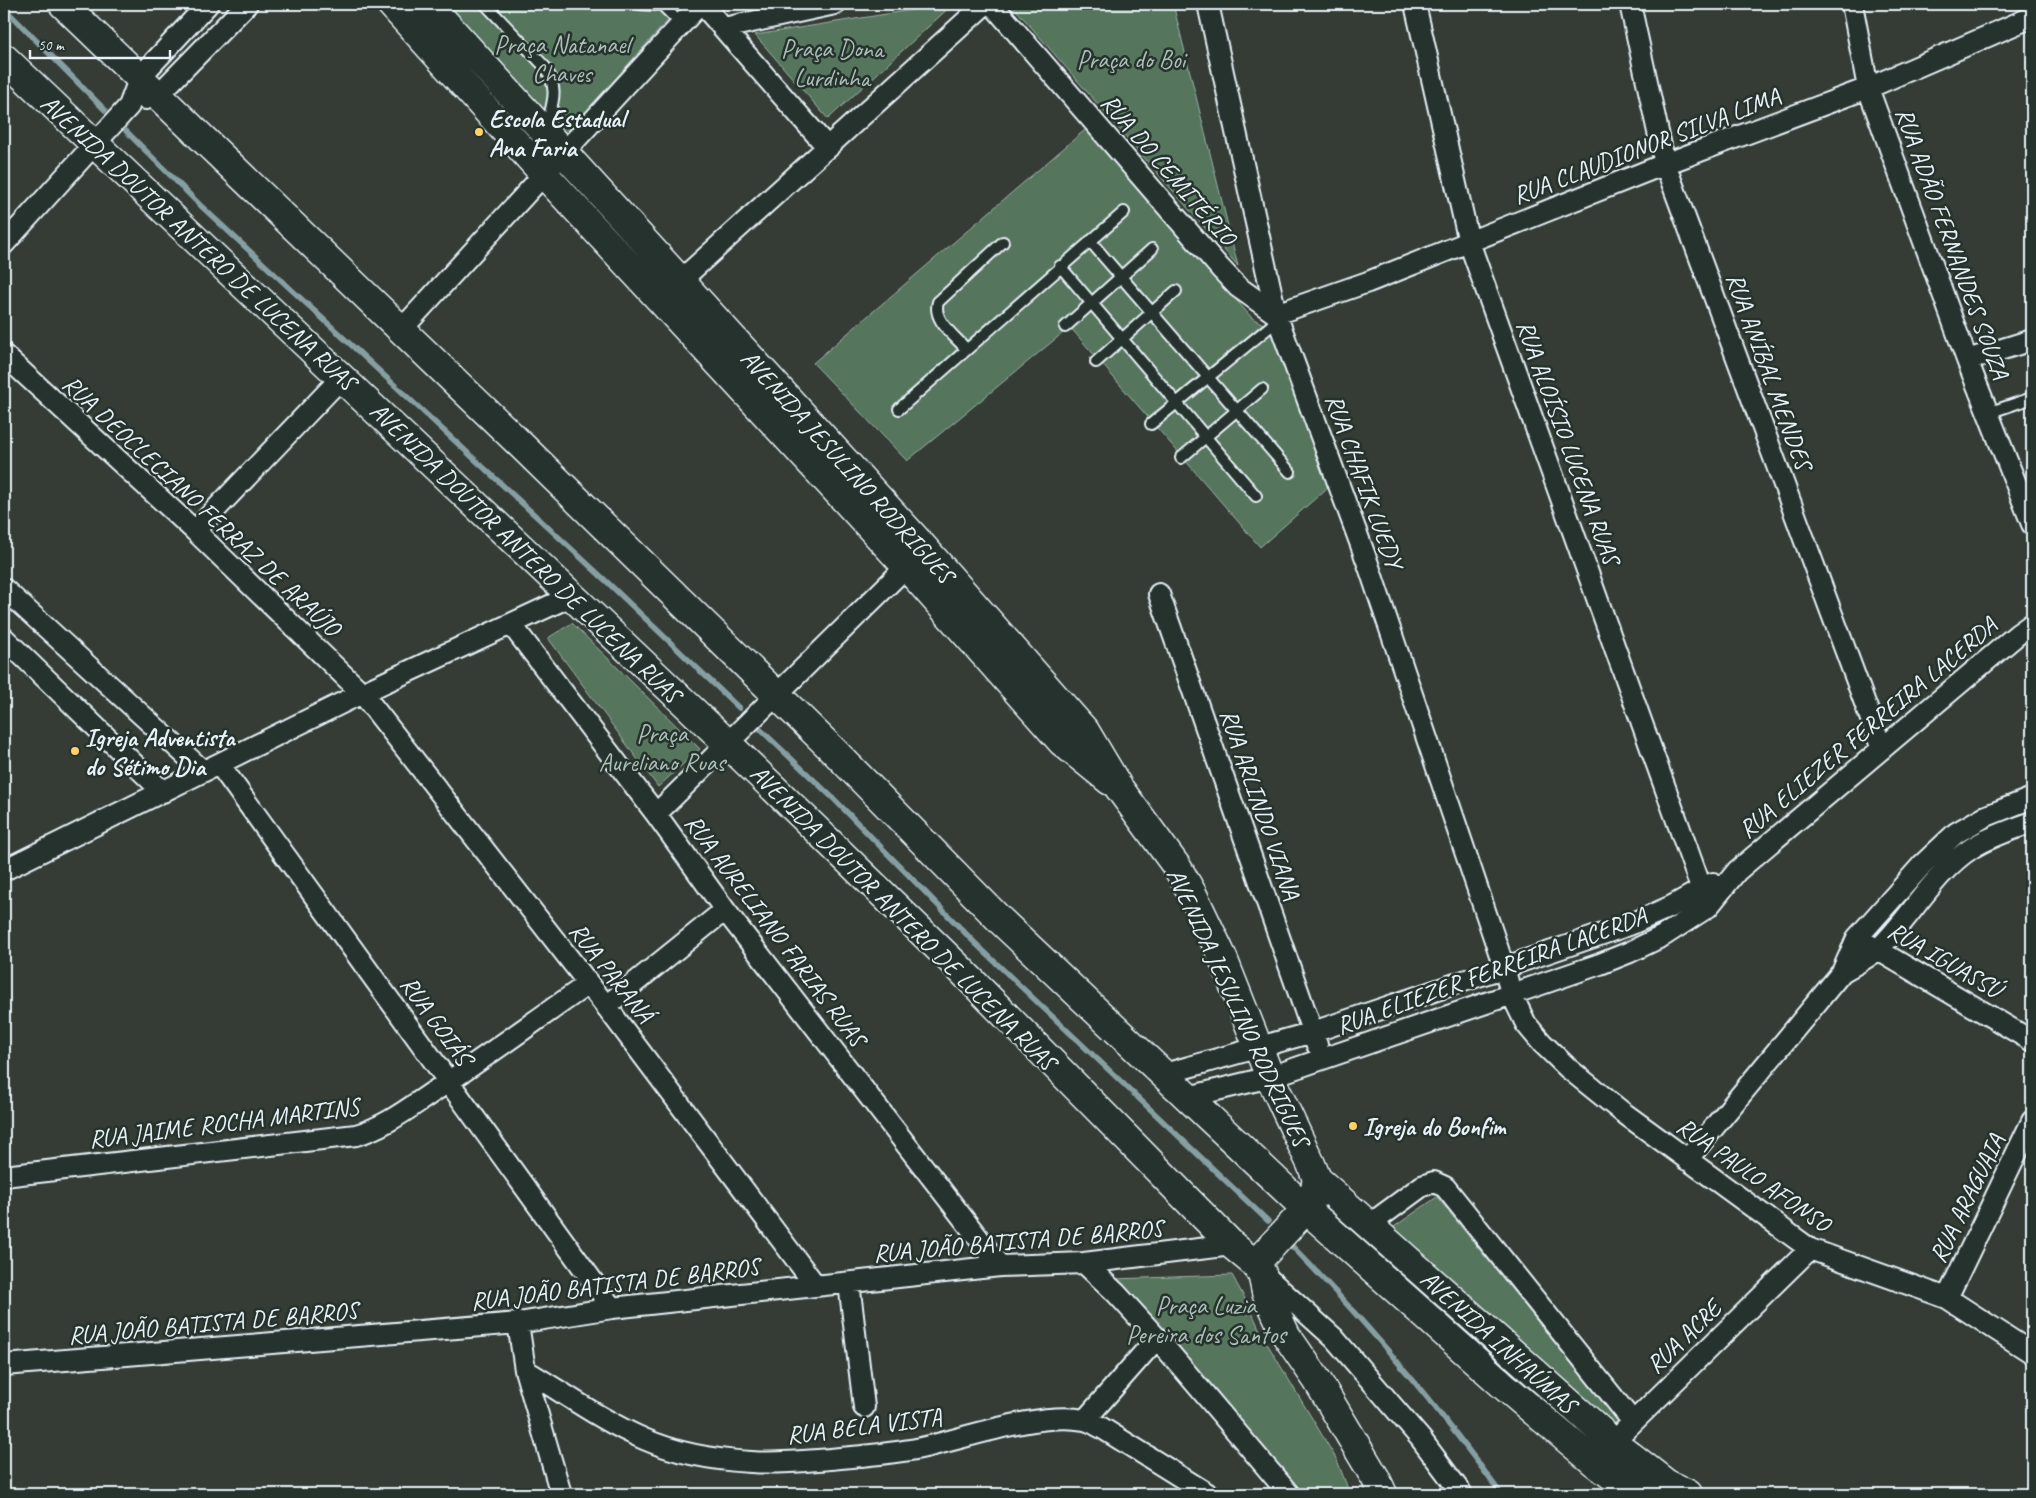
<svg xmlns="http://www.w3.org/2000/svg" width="2036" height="1498" font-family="Caveat,sans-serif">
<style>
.green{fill:#55745d;stroke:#9eb2aa}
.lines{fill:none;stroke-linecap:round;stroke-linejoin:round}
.stream{stroke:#869fa3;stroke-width:5.5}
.lane-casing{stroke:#e8f1f8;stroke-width:14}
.street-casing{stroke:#e8f1f8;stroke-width:24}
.secondary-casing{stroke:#e8f1f8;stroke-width:31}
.lane{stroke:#26332d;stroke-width:10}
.street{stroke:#26332d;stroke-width:20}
.secondary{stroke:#26332d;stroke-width:28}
.poi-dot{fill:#ffd166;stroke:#26332d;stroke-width:2}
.labels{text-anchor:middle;stroke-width:5;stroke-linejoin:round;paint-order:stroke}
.park-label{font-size:25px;fill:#adbfba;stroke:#26332d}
.poi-label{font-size:25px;font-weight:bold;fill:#e8f1f8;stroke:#26332d;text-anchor:start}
.street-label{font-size:25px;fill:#e8f1f8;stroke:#26332d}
</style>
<rect width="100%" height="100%" fill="#343c35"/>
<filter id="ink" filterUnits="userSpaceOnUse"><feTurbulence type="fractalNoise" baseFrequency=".02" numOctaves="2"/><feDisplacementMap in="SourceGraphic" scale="10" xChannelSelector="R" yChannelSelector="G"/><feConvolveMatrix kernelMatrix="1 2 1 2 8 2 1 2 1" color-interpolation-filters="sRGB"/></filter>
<g filter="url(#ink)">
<path class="green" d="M441,4H674L678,9L562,138Z
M949,4H953L828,119L755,35Z
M1011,4H1173L1238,266Z
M1086,129L1252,318L1282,334L1333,483L1260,547L1070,327L907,461L813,363Z
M572,623L700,749L658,787L548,638Z
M1437,1197L1618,1421L1611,1428L1391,1229Z
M1232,1275L1250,1308L1262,1335L1337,1460L1350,1494H1296L1113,1279Z"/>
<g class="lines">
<path class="stream" d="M4,8L105,110
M126,131L200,205L605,580L739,708
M761,730L835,800L975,943L1268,1221
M1291,1245C1367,1323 1438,1406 1501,1494"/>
<g class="lane-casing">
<path id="lane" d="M485,4L545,67C560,91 552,103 546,129
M640,4L654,5L662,4
M661,4L681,24
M1090,241L1290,472
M1060,266L1256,496
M1065,327L1152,249
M966,349C955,336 932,320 938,302L1003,242
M1096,362L1176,291
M899,409L1124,212
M1988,413L2032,398
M1151,424L1278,320
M1181,458L1262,389"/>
</g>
<g class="street-casing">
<path id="street" d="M702,4L828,148
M992,4L1220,268L1238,287L1276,314
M1208,4L1276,314L1368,564L1504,967L1511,993L1526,1024L1542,1043L1569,1069L1621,1111L1810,1249L1947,1298L2032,1353
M1415,4L1469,242L1708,907
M1630,4L1665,164L1882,749
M1852,4L1868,88L1967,360L2032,524
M724,28L835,4
M146,99L158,95L247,4
M4,244L129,106L140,77L208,4
M670,290L985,4
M1276,314L1368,282L1665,164L1868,88L2032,17
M402,329L700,4
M4,355L195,531L362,693L606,1006L816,1286
M1967,360L2032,340
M195,531L342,377
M4,589L203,771
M1159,594L1317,1045
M511,624L656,814L725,910L1000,1266
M4,638L163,792
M219,764L612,1308
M656,814L916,557
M4,870L362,693L571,596
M1866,943L2032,1041
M1842,972C1854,965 1868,958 1878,949C1911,918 1933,873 1972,848C1991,836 2012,830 2032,822
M606,1006L725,910
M1164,1074L1313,1032L1629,925L1672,906L1713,883
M1188,1097L1270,1077L1600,964L1630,952L1663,936L1708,907L1737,871L2018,634L2032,624
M1687,1160L1842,972L1857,938L1923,864L1956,833L1984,817L2032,798
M4,1176L356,1135C385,1127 409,1108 433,1092C486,1057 536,1020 588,984
M1369,1225L1422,1186L1434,1182L1445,1187L1633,1422
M1084,1263L1116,1293L1157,1338L1289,1494
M1262,1273L1334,1338L1421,1439L1462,1494
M849,1283L864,1407
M1947,1298L2032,1121
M518,1323L525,1370L561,1494
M4,1365L518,1323L612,1308L1000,1266L1084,1263L1232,1245
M525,1370C564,1393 602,1421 644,1439C676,1453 715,1460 751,1462C777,1464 804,1461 830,1459C860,1456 891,1454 921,1448C966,1438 1041,1411 1084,1420C1090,1421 1096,1425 1102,1428L1208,1494
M1085,1420L1157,1338
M1625,1430L1810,1249"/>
</g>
<g class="secondary-casing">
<path id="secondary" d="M63,4L522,446L835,752L1000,920L1306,1209L1504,1386L1594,1462L1636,1494
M391,4L544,174L906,566L1062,742L1110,781
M428,4L924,548L1085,731L1119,788L1177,867L1192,893L1222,956L1270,1077L1311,1164L1317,1179L1313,1198L1306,1209L1255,1264
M4,58L726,742L959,968L1232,1245L1255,1264L1262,1273L1266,1292L1286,1335L1317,1380L1376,1479L1383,1494
M1317,1179L1613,1442L1667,1484L1688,1494"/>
</g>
<use href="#lane" class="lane"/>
<use href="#street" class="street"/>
<use href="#secondary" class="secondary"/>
</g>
</g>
<g class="poi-dot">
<circle cx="479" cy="132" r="5"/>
<circle cx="75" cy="751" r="5"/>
<circle cx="1353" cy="1126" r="5"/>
</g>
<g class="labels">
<g class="park-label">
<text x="562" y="53">Praça Natanael<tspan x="562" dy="29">Chaves</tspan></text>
<text x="832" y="57">Praça Dona<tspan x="832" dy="29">Lurdinha</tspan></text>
<text x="1131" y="68">Praça do Boi</text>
<text x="662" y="742">Praça<tspan x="662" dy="29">Aureliano Ruas</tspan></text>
<text x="1206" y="1314">Praça Luzia<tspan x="1206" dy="29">Pereira dos Santos</tspan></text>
</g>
<g class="poi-label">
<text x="489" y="127">Escola Estadual<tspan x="489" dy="29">Ana Faria</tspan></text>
<text x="85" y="746">Igreja Adventista<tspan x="85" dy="29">do Sétimo Dia</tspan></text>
<text x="1363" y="1135">Igreja do Bonfim</text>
</g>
<g class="street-label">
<text transform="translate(1646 145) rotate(-21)" y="9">RUA CLAUDIONOR SILVA LIMA</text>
<text transform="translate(1169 169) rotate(49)" y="9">RUA DO CEMITÉRIO</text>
<text transform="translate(199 242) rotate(43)" y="9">AVENIDA DOUTOR ANTERO DE LUCENA RUAS</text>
<text transform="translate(1953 243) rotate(70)" y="9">RUA ADÃO FERNANDES SOUZA</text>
<text transform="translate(1770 371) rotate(70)" y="9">RUA ANÍBAL MENDES</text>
<text transform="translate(1569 442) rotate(70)" y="9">RUA ALOÍSIO LUCENA RUAS</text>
<text transform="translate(848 466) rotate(48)" y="9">AVENIDA JESULINO RODRIGUES</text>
<text transform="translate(1365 481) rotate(70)" y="9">RUA CHAFIK LUEDY</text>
<text transform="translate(202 505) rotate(43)" y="9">RUA DEOCLECIANO FERRAZ DE ARAÚJO</text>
<text transform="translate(526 552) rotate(44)" y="9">AVENIDA DOUTOR ANTERO DE LUCENA RUAS</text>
<text transform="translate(1867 727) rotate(-40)" y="9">RUA ELIEZER FERREIRA LACERDA</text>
<text transform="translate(1261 804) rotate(71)" y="9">RUA ARLINDO VIANA</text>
<text transform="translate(904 917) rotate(45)" y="9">AVENIDA DOUTOR ANTERO DE LUCENA RUAS</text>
<text transform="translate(776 930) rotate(53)" y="9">RUA AURELIANO FARIAS RUAS</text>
<text transform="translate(1945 959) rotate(30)" y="9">RUA IGUASSÚ</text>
<text transform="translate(1491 970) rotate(-20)" y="9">RUA ELIEZER FERREIRA LACERDA</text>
<text transform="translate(612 972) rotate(52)" y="9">RUA PARANÁ</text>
<text transform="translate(1239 1007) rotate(65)" y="9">AVENIDA JESULINO RODRIGUES</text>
<text transform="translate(437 1020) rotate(54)" y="9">RUA GOIÁS</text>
<text transform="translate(224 1122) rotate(-7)" y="9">RUA JAIME ROCHA MARTINS</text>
<text transform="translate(1754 1174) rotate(35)" y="9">RUA PAULO AFONSO</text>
<text transform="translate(1966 1198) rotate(-64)" y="9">RUA ARAGUAIA</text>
<text transform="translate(1018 1240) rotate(-5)" y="9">RUA JOÃO BATISTA DE BARROS</text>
<text transform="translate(615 1283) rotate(-7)" y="9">RUA JOÃO BATISTA DE BARROS</text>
<text transform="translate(213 1322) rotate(-5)" y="9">RUA JOÃO BATISTA DE BARROS</text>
<text transform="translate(1683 1336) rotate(-44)" y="9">RUA ACRE</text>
<text transform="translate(1499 1341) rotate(42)" y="9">AVENIDA INHAÚMAS</text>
<text transform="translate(864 1425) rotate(-7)" y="9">RUA BELA VISTA</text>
</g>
</g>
<rect width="2036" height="1498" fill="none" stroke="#26332d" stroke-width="20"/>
<rect x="10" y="10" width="2016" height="1478" fill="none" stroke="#e8f1f8" stroke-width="2" filter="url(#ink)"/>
<path d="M30 50v8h140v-8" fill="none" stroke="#e8f1f8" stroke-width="2.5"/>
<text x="38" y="50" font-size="15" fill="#e8f1f8" stroke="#26332d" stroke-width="4" paint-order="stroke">50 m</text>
</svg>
